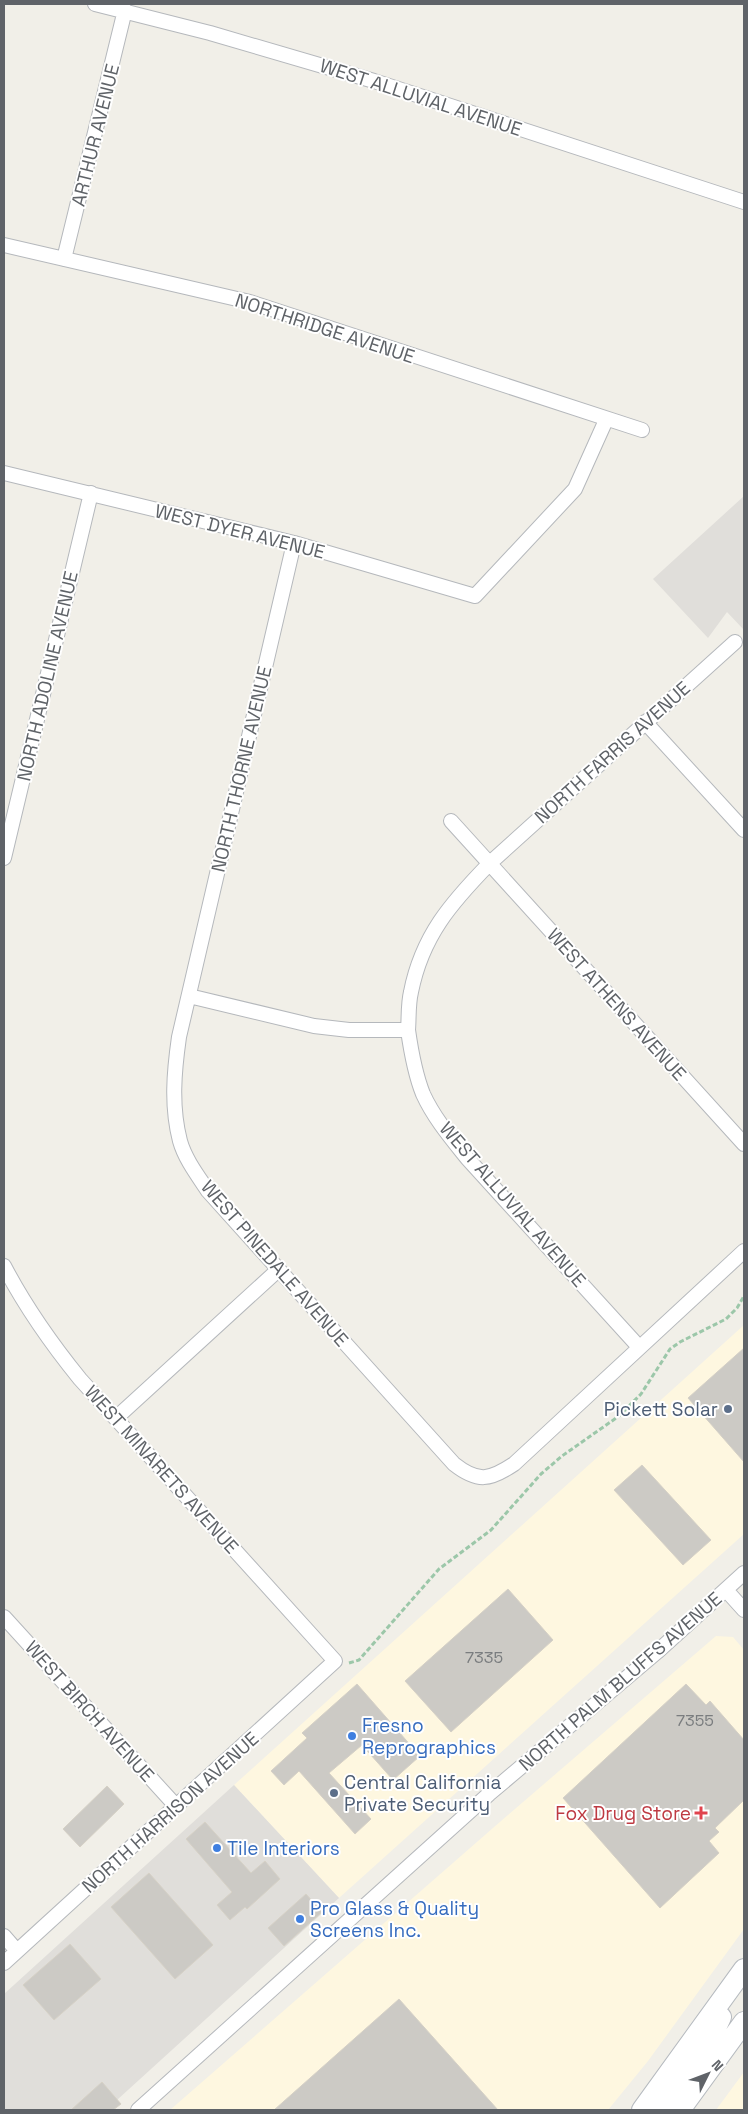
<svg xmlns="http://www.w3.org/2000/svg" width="748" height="2114" font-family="'Space Grotesk',sans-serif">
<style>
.commercial{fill:#fef7e0}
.industrial{fill:#e0deda}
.building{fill:#cccac5;stroke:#d6d1c6}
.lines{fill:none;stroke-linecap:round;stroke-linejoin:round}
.minor-casing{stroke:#b5b8bc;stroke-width:16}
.secondary-casing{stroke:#b6babf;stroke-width:22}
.path{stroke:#9cc7a9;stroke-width:3;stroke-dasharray:5 2.5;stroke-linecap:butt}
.minor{stroke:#fff;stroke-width:14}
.secondary{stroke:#fff;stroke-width:20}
.service-dot{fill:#5c6f8a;stroke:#fff;stroke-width:2}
.shop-dot{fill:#3f7fe0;stroke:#fff;stroke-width:2}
.health-dot{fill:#e0444e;stroke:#fff;stroke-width:2}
.labels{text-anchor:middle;stroke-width:4;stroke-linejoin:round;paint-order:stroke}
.number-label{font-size:16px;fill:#7a7d7f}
.street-label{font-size:19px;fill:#5f6368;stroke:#fff}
.service-label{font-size:19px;fill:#4e5e75;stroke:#fff;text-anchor:end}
.shop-label{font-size:19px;fill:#366cbe;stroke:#fff;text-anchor:start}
.health-label{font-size:19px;fill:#be3a42;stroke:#fff;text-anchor:end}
</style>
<rect width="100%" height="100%" fill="#f1efe8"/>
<path class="commercial" d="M744,1325V1534L339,1898L234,1785Z
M716,1636L733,1637L744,1650V1929L648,2061L608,2110H170L501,1821Z
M744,2072V2110H716Z"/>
<path class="industrial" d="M744,496V630L727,612L708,638L653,579Z
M234,1785L339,1898L106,2110H4V1994Z"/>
<path class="building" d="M744,1348V1462L688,1398Z
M642,1465L711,1540L683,1565L614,1490Z
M508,1589L553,1640L451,1732L405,1681Z
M357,1684L420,1756L393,1780L362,1745L329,1773L371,1819L355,1834L299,1771L284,1785L271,1771L307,1738L302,1733Z
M686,1684L706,1705L710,1701L744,1740V1800L715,1828L719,1832L709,1841L719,1853L660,1908L563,1798Z
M107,1786L124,1804L80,1847L63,1829Z
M205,1822L251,1873L265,1861L280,1879L247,1909L245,1907L230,1920L217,1905L232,1892L186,1839Z
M149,1873L213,1945L175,1979L111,1907Z
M306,1894L322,1912L284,1946L268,1928Z
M70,1944L101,1979L54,2020L23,1985Z
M399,1999L498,2110H274Z
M102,2082L121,2104L113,2110H71Z"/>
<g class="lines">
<g class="minor-casing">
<path id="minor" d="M95,4L210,33L374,81L744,202
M4,245L250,302L642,430
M64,259L125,10
M4,473L294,543L475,596L575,489L606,420
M294,543L179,1037C174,1072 171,1106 180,1141C185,1159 198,1176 208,1191L454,1464C478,1483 490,1480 514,1464L744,1251
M645,722L744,830
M451,821L744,1144
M4,858L91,493
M189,996L314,1026L349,1030H408C411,1051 415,1074 423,1094C434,1118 451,1138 467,1158L639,1347
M408,1030C409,1018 408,1004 411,992C422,936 451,903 490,863L735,642
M4,1266C26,1308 50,1342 80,1379L335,1661L4,1963
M116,1418L278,1270
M726,1590L744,1610
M4,1617L176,1806
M4,1936L17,1951
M138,2110L489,1794L657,1652L744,1573"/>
</g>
<g class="secondary-casing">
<path id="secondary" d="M642,2110L744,1969
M661,2110L709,2043L721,2017
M680,2110L744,2022"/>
</g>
<path class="path" d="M349,1663L359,1660L439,1569L491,1530L541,1474L562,1456L619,1416L641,1394L670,1349L680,1342L726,1319L737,1308L744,1296"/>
<use href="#minor" class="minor"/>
<use href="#secondary" class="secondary"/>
</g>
<g class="service-dot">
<circle cx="728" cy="1409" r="5"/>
<circle cx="334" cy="1793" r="5"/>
</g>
<g class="shop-dot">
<circle cx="352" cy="1736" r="5"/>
<circle cx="217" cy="1848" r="5"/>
<circle cx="300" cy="1919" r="5"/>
</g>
<path class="health-dot" d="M698.5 1805.5h5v5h5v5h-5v5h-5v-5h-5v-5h5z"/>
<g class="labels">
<g class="number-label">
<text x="484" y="1663">7335</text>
<text x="695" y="1726">7355</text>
</g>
<g class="street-label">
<text transform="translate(421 97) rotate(18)" y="7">WEST ALLUVIAL AVENUE</text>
<text transform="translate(95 135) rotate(-76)" y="7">ARTHUR AVENUE</text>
<text transform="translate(325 328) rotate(18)" y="7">NORTHRIDGE AVENUE</text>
<text transform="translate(240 531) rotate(14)" y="7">WEST DYER AVENUE</text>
<text transform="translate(47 676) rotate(-77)" y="7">NORTH ADOLINE AVENUE</text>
<text transform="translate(612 752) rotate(-42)" y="7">NORTH FARRIS AVENUE</text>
<text transform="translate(241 769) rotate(-77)" y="7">NORTH THORNE AVENUE</text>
<text transform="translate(617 1004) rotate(48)" y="7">WEST ATHENS AVENUE</text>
<text transform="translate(513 1204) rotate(49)" y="7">WEST ALLUVIAL AVENUE</text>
<text transform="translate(275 1263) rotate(49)" y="7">WEST PINEDALE AVENUE</text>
<text transform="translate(162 1469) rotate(48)" y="7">WEST MINARETS AVENUE</text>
<text transform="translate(620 1681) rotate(-41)" y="7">NORTH PALM BLUFFS AVENUE</text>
<text transform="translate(90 1711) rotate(48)" y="7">WEST BIRCH AVENUE</text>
<text transform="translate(170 1812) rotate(-42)" y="7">NORTH HARRISON AVENUE</text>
</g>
<g class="service-label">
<text x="718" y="1416">Pickett Solar</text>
<text x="344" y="1789" text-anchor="start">Central California<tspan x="344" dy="22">Private Security</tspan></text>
</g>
<g class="shop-label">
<text x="362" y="1732">Fresno<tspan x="362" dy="22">Reprographics</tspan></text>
<text x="227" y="1855">Tile Interiors</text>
<text x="310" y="1915">Pro Glass &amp; Quality<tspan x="310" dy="22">Screens Inc.</tspan></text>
</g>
<g class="health-label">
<text x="691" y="1820">Fox Drug Store</text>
</g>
</g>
<rect width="748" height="2114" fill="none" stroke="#5f6368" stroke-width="10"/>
<g transform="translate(708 2074) rotate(48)" stroke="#ffffff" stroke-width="4" paint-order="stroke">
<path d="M0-4L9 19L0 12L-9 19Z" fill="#5f6368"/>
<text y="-8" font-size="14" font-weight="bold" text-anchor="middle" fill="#5f6368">N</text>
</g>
</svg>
